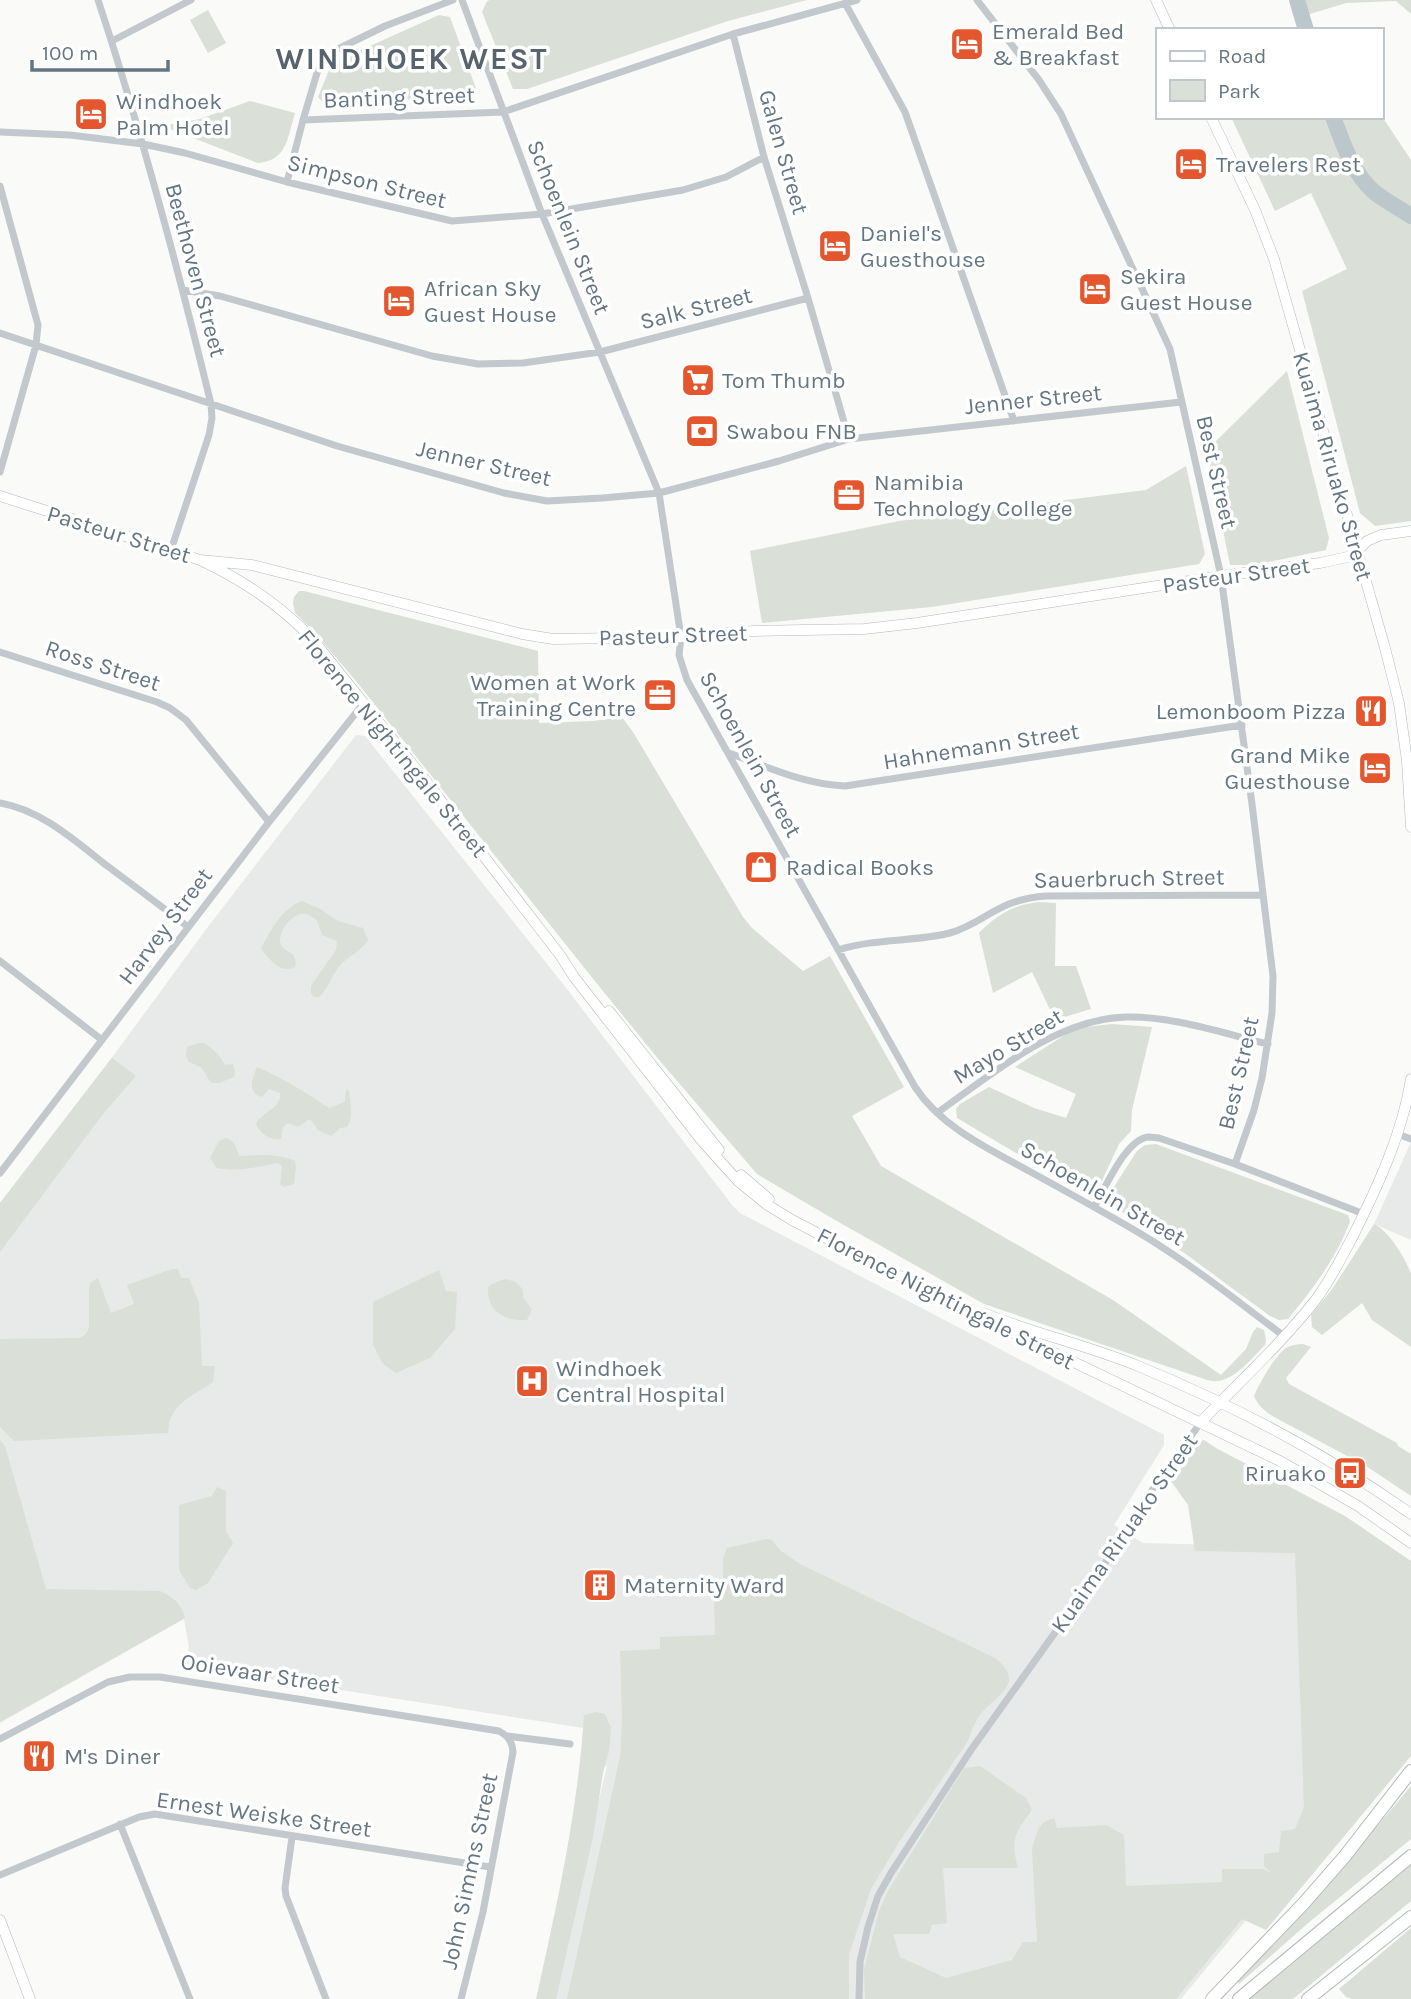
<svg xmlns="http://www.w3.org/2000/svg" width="1411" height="1999" font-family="Karla,sans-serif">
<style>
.built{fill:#e8e9e9}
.green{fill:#dadfd7}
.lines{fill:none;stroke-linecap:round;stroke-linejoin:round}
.river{stroke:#bbc7cb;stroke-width:16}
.secondary-casing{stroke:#b3babf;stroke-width:11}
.highway-casing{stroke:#b4b9bd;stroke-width:14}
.street{stroke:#c3c8cc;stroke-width:7}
.secondary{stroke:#fff;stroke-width:10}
.highway{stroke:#fff;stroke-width:12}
.labels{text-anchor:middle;stroke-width:7;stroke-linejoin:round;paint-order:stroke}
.poi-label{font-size:23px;fill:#657683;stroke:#fff;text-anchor:start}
.street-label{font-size:23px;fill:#657683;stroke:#fff}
.district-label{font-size:30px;font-weight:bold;letter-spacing:2px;fill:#57646e;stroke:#fff}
</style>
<rect width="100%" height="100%" fill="#fafaf8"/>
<path class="built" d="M356,735L365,736L567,989L732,1205L740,1213L1164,1435V1445L1114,1525L1143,1543L1300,1547L1374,1765L1181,1999H552L607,1766L581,1762L583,1728L181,1665L189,1648L184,1619L0,1723V1203L116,1052L210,924Z
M1411,1142V1240L1374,1224Z"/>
<path class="green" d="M490,0H807L728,21L527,89H513L482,12L487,1Z
M1290,0H1411V14L1396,1L1346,3L1297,18Z
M208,10L226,43L208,53L190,20Z
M439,15L450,17L478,94L326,106L318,97L332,63Z
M250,101L295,113C287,138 288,160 258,163L162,126L200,119Z
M1381,115L1411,160V521L1375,526L1360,513L1302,291L1347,269L1311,193L1275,211L1231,117H1381Z
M1287,371L1329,538L1326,550L1254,565H1230L1207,450Z
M1186,466L1205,554L1199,564L932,607L762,623L750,551L899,521L1146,490Z
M299,591H304L538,651L539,723L593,721L622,717L633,732L743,917L752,928L803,971L830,956L904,1087L852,1116L881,1166L1113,1300L1221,1375L1246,1349L1253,1332L1257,1327L1264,1330L1266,1340L1265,1345C1250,1360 1230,1387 1207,1380L984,1304L835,1220L757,1174L660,1061L594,980L356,681L314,632L295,613L293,603L294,597Z
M302,901L320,909L338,921L363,928L368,940C362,950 351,955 342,963C332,973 330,987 319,997H314L311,993V986L336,950L337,941L322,935L317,920C312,917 307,913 301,914C291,915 276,934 281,945C287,955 298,950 295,967C279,974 271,960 261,949C271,930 281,909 302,901Z
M1039,902L1056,903L1055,966H1076L1091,1009L1055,1020L1032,972L993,993L979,933C997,915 1013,905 1039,902Z
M1112,1024L1152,1027L1132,1110L1131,1131L1119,1144L1099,1187L1086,1192L1075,1188L957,1118L956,1109L960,1104L989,1087L1034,1108L1066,1118L1076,1094L1015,1067L1071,1031L1085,1027Z
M199,1043H204C213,1049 220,1055 225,1065L233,1064L235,1071L234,1077L219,1083H211L201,1067L189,1062L186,1056L187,1047Z
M112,1058L136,1076L103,1114L0,1252V1203Z
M257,1067C283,1078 306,1093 329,1108L345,1102L346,1089L349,1091C350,1103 354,1116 347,1127L340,1128L331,1136L318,1130L310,1119L298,1127L288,1123L283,1127L281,1139C270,1140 261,1135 256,1124C262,1111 282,1109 280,1093L269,1089L262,1097C247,1094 252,1078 257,1067Z
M226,1138C236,1142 236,1147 239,1156C259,1155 276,1153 295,1161L296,1168L294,1184L284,1187L280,1185L282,1166L278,1163C258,1167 237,1172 217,1168L210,1158L219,1141Z
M1156,1144L1348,1215L1350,1222C1336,1258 1313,1289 1288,1319L1279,1320L1270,1316L1187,1255L1141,1223L1110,1205V1193L1137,1151L1145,1145Z
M1374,1224C1389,1231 1406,1259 1411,1274V1347L1372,1320L1362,1303L1322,1335L1312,1327L1311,1315L1333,1288Z
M172,1269H178L181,1278H189L199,1303L202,1366H215L213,1382C191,1397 169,1404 168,1433L14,1441L0,1427V1339L78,1338C85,1336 88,1333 89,1326V1289L91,1282L98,1278L111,1313L134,1304L127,1285Z
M439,1270L446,1291L457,1292L455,1329L430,1358L396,1373L382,1363L373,1344V1302Z
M505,1279L516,1282L523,1290V1298L532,1309L527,1320C504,1321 487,1312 488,1287L492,1284Z
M1303,1344L1311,1347L1286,1378L1289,1384L1397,1443L1398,1446L1411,1454V1496L1366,1466L1274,1417C1265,1411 1258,1406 1254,1396C1260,1382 1274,1357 1286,1348C1291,1345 1297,1344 1303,1344Z
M0,1440L5,1446L46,1589L160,1591C173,1597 182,1604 185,1618L0,1722Z
M1204,1440L1216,1448L1345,1516L1411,1561V1756L1266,1930L1242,1919L1176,1999H865L864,1970L879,1911L888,1891L964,1768L980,1766L1026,1798L1032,1810C1015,1833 1010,1839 1018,1868H943L947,1923L932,1925L929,1934H893L900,1957L946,1978L1012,1960L1023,1942H1037L1032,1848L1038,1829L1044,1822L1054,1818L1057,1828L1106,1825L1124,1835L1126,1886L1222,1882V1869H1264L1272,1874L1264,1866V1854L1279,1852L1281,1831L1295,1829L1304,1807L1295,1553L1195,1551L1188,1505L1171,1481L1170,1476L1198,1442Z
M217,1487L226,1491V1531L233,1543L208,1583L196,1590L190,1588L179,1570V1505L212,1496Z
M766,1539L772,1540L781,1551L802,1565L995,1658C1025,1682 1000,1693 983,1711C975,1720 972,1730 968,1741L899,1842L871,1889L849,1954V1999H567L620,1757L622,1718L620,1651L660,1649V1637L715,1635L714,1596H710V1582L723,1581V1559L727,1548Z
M596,1712L605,1714L611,1728L609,1751L603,1773L593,1837L556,1999H536C557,1905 578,1810 584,1715Z
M1411,1786V1839L1307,1924L1239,1984L1236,1980L1315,1900Z
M1411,1863V1901L1293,1999H1246Z
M1411,1928V1999H1352L1346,1997L1339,1989Z"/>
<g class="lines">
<path class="river" d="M1297,0L1306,30
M1333,117C1343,143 1352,172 1373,191C1385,201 1399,208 1411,216"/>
<g class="secondary-casing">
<path id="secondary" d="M1156,0L1170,30
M1211,117L1255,210L1274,259L1385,648L1399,703L1407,761L1411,827
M0,496L200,560L252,565L522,634L553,639L681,637L754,631L864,629L917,623L1221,576L1320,563L1352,556L1367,541L1381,535L1411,531
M200,560C243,580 282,606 314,641L425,780L560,955L574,977L702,1141L738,1181L766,1204L792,1220L963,1309L1280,1461L1358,1506L1411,1543
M609,1011L719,1150
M741,1175L769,1199
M986,1314C1036,1334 1089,1346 1138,1366C1233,1405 1328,1455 1411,1514
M1201,1422C1238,1383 1280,1345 1314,1302C1329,1283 1340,1260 1352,1238C1377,1188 1402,1135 1411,1079
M0,1920L30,1999"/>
</g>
<g class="highway-casing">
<path id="highway" d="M1212,1999L1304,1903L1345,1856L1411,1771
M1239,1999L1411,1856
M1308,1999L1411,1917"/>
</g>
<path class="street" d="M98,0C142,133 178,268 211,404L212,418L209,435L171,550
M462,0L542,214L659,493L681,637L679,655L687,680L915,1087C941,1127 989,1149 1029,1171C1067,1192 1104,1212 1141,1234C1191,1264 1237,1301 1284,1336
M977,0L1039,80L1061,114L1170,349L1221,576L1252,804L1273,976L1272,1013L1262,1078L1254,1110L1235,1164
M845,3L905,112L1014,421
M733,34L764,157L808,298L849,439
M112,41L191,0
M303,120L503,112L733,34L857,0
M0,132L70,135L143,144L185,153L287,182L452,221L542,214L683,190L726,177L764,157
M287,182L303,120L317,73L324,58L338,49L385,26L453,0
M0,186L38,325L36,345L0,472
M183,290L220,296L432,356L478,364L523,363L600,352L808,298
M0,333L337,446L504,493L547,501L602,498L659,493L779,461L849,439L1181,402
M0,652L157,702L170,708L186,720L269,822
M729,753C767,767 804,784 845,786L1242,725
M0,803C41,810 74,840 106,865C134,886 161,906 188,927
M838,950C876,938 914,942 950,933C972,927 989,912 1009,904C1021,899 1033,897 1046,896L1263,895
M0,961L102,1040
M937,1113C992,1074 1056,1019 1126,1017C1173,1016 1222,1033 1268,1044
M1397,1134L1411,1139
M0,1173L269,822L363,704
M1094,1207C1105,1189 1125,1140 1148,1137C1149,1137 1159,1138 1159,1138L1235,1164L1364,1214
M507,1736L570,1744
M0,1739L108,1682L130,1677H160L499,1731C508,1736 512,1741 513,1752L483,1912L461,1999
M120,1824L190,1999
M292,1837L285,1888L286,1896L326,1999
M0,1875L139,1817L155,1814L490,1867
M859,1999L860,1962L868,1927L878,1896L891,1873L971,1750L1107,1560L1148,1496L1201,1422"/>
<use href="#secondary" class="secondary"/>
<use href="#highway" class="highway"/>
</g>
<defs>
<g id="hotel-square" transform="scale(1.75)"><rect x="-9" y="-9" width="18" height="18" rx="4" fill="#e4572e" stroke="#fff"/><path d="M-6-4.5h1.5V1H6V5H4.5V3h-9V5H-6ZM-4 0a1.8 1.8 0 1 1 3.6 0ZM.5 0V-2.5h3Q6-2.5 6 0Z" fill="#fff"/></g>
<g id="supermarket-square" transform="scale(1.75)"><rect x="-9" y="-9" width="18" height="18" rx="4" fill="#e4572e" stroke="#fff"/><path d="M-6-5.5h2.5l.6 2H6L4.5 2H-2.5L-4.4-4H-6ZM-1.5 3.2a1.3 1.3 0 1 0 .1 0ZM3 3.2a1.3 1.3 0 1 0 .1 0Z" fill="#fff"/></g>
<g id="bank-square" transform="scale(1.75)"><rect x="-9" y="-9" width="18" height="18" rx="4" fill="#e4572e" stroke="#fff"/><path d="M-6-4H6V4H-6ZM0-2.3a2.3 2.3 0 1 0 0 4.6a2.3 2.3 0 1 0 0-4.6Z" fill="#fff"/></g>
<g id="office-square" transform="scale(1.75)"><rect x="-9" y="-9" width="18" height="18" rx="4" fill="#e4572e" stroke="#fff"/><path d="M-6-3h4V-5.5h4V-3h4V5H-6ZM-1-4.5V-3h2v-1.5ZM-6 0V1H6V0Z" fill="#fff"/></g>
<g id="restaurant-square" transform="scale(1.75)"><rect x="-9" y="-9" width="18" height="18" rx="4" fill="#e4572e" stroke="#fff"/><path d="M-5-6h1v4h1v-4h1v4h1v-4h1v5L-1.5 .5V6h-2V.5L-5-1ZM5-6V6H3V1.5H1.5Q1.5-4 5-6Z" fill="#fff"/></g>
<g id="shop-square" transform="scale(1.75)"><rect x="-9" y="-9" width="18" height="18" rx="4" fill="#e4572e" stroke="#fff"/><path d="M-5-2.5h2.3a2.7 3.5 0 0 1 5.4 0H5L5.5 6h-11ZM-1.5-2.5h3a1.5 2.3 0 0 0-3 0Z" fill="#fff"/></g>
<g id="hospital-square" transform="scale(1.75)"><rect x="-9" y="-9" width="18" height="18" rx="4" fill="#e4572e" stroke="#fff"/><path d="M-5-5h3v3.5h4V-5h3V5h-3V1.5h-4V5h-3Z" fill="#fff"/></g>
<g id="bus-square" transform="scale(1.75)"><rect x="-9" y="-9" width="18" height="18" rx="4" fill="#e4572e" stroke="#fff"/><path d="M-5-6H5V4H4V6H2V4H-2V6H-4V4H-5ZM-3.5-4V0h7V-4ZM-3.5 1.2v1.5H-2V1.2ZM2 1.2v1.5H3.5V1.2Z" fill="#fff"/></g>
<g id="building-square" transform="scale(1.75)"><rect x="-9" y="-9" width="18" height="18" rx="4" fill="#e4572e" stroke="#fff"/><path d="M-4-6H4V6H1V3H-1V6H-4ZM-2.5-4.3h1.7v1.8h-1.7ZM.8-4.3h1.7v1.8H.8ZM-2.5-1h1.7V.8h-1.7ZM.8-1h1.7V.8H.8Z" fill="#fff"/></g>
</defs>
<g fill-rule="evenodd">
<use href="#hotel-square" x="967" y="44"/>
<use href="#hotel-square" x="91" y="114"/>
<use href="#hotel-square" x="1191" y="164"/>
<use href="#hotel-square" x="835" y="246"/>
<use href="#hotel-square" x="1095" y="289"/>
<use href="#hotel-square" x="399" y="301"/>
<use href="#supermarket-square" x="698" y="380"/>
<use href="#bank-square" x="702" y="431"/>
<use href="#office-square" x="849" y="495"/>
<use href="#office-square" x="660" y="695"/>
<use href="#restaurant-square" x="1371" y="711"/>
<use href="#hotel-square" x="1375" y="768"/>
<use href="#shop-square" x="761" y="867"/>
<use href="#hospital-square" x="532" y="1381"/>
<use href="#bus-square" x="1350" y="1473"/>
<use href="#building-square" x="600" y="1585"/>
<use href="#restaurant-square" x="39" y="1756"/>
</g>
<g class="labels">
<g class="poi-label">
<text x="992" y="39">Emerald Bed<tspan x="992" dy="26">&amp; Breakfast</tspan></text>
<text x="116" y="109">Windhoek<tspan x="116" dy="26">Palm Hotel</tspan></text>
<text x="1216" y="172">Travelers Rest</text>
<text x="860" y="241">Daniel's<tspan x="860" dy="26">Guesthouse</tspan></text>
<text x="1120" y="284">Sekira<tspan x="1120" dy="26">Guest House</tspan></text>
<text x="424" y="296">African Sky<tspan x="424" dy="26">Guest House</tspan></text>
<text x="722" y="388">Tom Thumb</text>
<text x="726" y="439">Swabou FNB</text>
<text x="874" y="490">Namibia<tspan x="874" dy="26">Technology College</tspan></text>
<text x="636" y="690" text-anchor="end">Women at Work<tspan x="636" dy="26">Training Centre</tspan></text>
<text x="1346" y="719" text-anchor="end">Lemonboom Pizza</text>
<text x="1350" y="763" text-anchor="end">Grand Mike<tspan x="1350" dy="26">Guesthouse</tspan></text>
<text x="786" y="875">Radical Books</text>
<text x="556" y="1376">Windhoek<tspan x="556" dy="26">Central Hospital</tspan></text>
<text x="1326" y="1481" text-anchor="end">Riruako</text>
<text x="624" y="1593">Maternity Ward</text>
<text x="64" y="1764">M's Diner</text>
</g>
<g class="street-label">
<text transform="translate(399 97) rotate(-2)" y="8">Banting Street</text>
<text transform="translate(784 152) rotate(74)" y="8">Galen Street</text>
<text transform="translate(367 181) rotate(14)" y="8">Simpson Street</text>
<text transform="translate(569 227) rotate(68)" y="8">Schoenlein Street</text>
<text transform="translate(196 270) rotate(75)" y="8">Beethoven Street</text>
<text transform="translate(696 308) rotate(-14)" y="8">Salk Street</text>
<text transform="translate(1033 399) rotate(-6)" y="8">Jenner Street</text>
<text transform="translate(484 463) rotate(13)" y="8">Jenner Street</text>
<text transform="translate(1333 466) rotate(74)" y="8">Kuaima Riruako Street</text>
<text transform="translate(1217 472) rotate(77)" y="8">Best Street</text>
<text transform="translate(119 534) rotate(17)" y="8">Pasteur Street</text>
<text transform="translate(1236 575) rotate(-8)" y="8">Pasteur Street</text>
<text transform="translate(673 635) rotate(-2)" y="8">Pasteur Street</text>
<text transform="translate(103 665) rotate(18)" y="8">Ross Street</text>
<text transform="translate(393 743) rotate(51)" y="8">Florence Nightingale Street</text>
<text transform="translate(981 746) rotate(-9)" y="8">Hahnemann Street</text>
<text transform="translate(751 754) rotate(61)" y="8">Schoenlein Street</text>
<text transform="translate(1129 878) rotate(-1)" y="8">Sauerbruch Street</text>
<text transform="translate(165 926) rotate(-53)" y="8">Harvey Street</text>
<text transform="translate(1008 1046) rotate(-31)" y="8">Mayo Street</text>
<text transform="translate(1238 1073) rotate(-77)" y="8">Best Street</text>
<text transform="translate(1103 1193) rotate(30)" y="8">Schoenlein Street</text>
<text transform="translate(946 1298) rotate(27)" y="8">Florence Nightingale Street</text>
<text transform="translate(1124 1533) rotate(-55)" y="8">Kuaima Riruako Street</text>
<text transform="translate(260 1673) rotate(9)" y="8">Ooievaar Street</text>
<text transform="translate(264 1814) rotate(8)" y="8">Ernest Weiske Street</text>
<text transform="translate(469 1871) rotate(-78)" y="8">John Simms Street</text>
</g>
<g class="district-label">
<text x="412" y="69">WINDHOEK WEST</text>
</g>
</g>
<rect x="1156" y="28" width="228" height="91" fill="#ffffff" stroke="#c1c8cd" stroke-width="2"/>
<rect x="1170" y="51" width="35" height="10" fill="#ffffff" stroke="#c1c8cd" stroke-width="2"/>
<text x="1218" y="63" font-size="21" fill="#657683">Road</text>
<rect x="1170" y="80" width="35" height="21" fill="#dadfd7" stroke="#c1c8cd" stroke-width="2"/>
<text x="1218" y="98" font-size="21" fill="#657683">Park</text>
<path d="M32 60v10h136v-10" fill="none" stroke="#657683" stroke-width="3.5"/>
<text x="42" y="60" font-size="21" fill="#657683" stroke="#ffffff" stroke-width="5" paint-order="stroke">100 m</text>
</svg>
